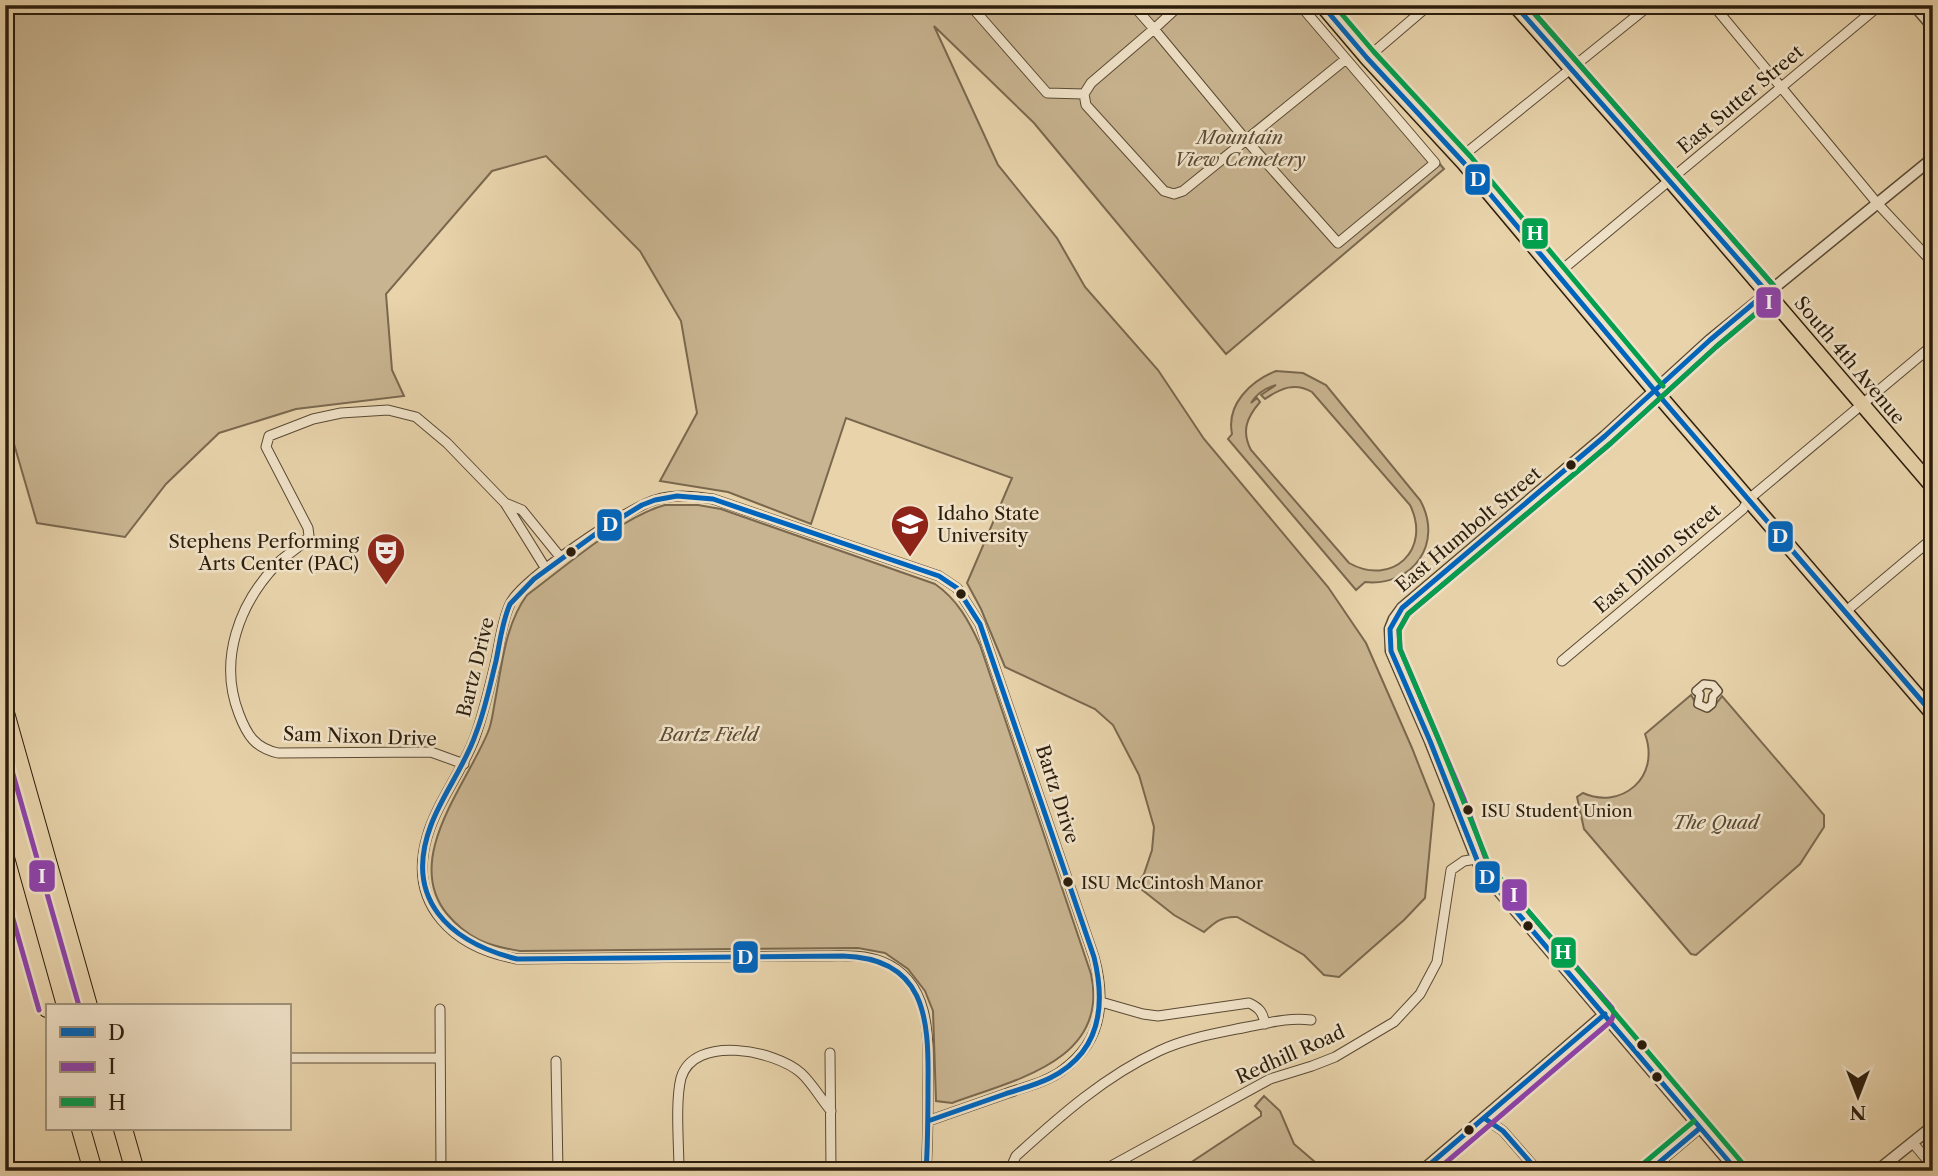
<svg xmlns="http://www.w3.org/2000/svg" width="1938" height="1176" font-family="'Libre Caslon Text',serif">
<style>
.green{fill:#c8b490;stroke:#7a684e;stroke-width:2;fill-rule:evenodd}
.lines{fill:none;stroke-linecap:round;stroke-linejoin:round}
.pedestrian-casing{stroke:#5a4a34;stroke-width:10}
.minor-casing{stroke:#5a4a34;stroke-width:11}
.tertiary-casing{stroke:#5a4a34;stroke-width:13}
.primary-casing{stroke:#2b1d0c;stroke-width:17}
.motorway-casing{stroke:#2b1d0c;stroke-width:20}
.pedestrian{stroke:#f0e2c8;stroke-width:7}
.minor{stroke:#f0e2c8;stroke-width:9}
.tertiary{stroke:#f0e2c8;stroke-width:10}
.primary{stroke:#e8d3ab;stroke-width:14}
.motorway{stroke:#e8d3ab;stroke-width:18}
.bus-1-casing{stroke:#f0e2c8;stroke-width:10}
.bus-2-casing{stroke:#f0e2c8;stroke-width:10}
.bus-3-casing{stroke:#f0e2c8;stroke-width:10}
.bus-1{stroke:#0065bd;stroke-width:5}
.bus-2{stroke:#8e44ad;stroke-width:5}
.bus-3{stroke:#029f4e;stroke-width:5}
.bus-dot{fill:#2b1d0c;stroke:#f0e2c8;stroke-width:2.5}
.labels{text-anchor:middle;stroke-width:5;stroke-linejoin:round;paint-order:stroke}
.bus-label{font-size:17px;fill:#2b1d0c;stroke:#f0e2c8;text-anchor:start}
.street-label{font-size:19px;fill:#2b1d0c;stroke:#f0e2c8}
.park-label{font-size:19px;font-style:italic;fill:#5a4a34;stroke:#f0e2c8}
.poi-label{font-size:19px;fill:#2b1d0c;stroke:#f0e2c8;text-anchor:start}
.line-badge{stroke:#f0e2c8;stroke-width:2.5}
.badge-label{font-size:19px;text-anchor:middle;font-weight:bold;fill:#fff}
</style>
<rect width="100%" height="100%" fill="#e8d3ab"/>
<filter id="stains"><feTurbulence type="fractalNoise" baseFrequency=".00286" numOctaves="4"/><feColorMatrix values="0 0 0 0 .2 0 0 0 0 .09 0 0 0 0 .02 0 0 0 .5 -.17"/></filter>
<radialGradient id="worn" r=".72"><stop offset=".6" stop-color="#630" stop-opacity="0"/><stop offset="1" stop-color="#630" stop-opacity=".3"/></radialGradient>
<path class="green" d="M5,5H1306L1444,169L1226,354L1034,123L934,26L998,165L1057,238L1085,287L1158,370L1204,439L1328,587L1366,643L1412,748L1434,804L1425,898L1404,920L1339,977L1324,975L1304,955L1237,917C1222,916 1215,922 1204,932L1174,915L1136,885L1144,874L1152,850L1154,827L1139,775L1113,725L1095,709L1005,667L981,609L967,583L1012,478L846,418L811,524L728,492L660,481L697,413L681,321L640,251L546,156L492,171L386,294L392,370L404,396L296,409L219,433L166,484L125,537L37,523L5,413Z
M1276,371L1303,373L1326,385L1420,500C1444,543 1413,587 1365,582L1356,590L1228,439L1232,434C1226,404 1251,381 1276,371ZM1276,385L1261,395L1265,399C1281,388 1295,382 1312,392L1410,505C1432,550 1392,587 1349,563L1251,450C1241,431 1247,417 1260,402L1257,398L1251,403C1257,393 1265,388 1276,385Z
M665,505H698L721,509L935,584C957,599 969,621 980,645L1091,974C1110,1061 1014,1080 952,1103L936,1101L933,1011L925,991L908,969L885,953L858,948L520,951C488,946 468,939 447,914C402,859 467,784 488,732C492,723 493,711 495,701C502,665 505,625 527,595C565,567 621,517 665,505Z
M1691,695L1698,707L1707,711L1713,708L1722,696L1824,815V827L1800,864L1696,955L1691,954L1584,829L1577,797L1583,793C1621,810 1661,778 1645,734Z
M1264,1096L1280,1111L1294,1144L1315,1162V1171H1178L1261,1116V1112L1255,1106Z"/>
<g class="lines">
<g class="pedestrian-casing">
<path id="pedestrian" d="M1704,684L1713,685L1718,691L1713,696L1712,704L1707,708L1698,704L1700,694L1696,691Z"/>
</g>
<g class="minor-casing">
<path id="minor" d="M970,5L1047,93L1084,94
M1133,5L1154,29L1180,5
M1300,5L1435,163L1338,243L1246,140L1154,29L1091,83L1084,94L1086,105L1164,191L1174,194L1183,191L1346,59
M1713,5L1877,203L1933,263
M1367,58L1429,5
M1460,158L1650,5
M1557,274L1880,5
M505,503L522,510L561,558
M1845,612L1933,538
M1562,661L1743,509L1749,499L1933,345
M464,764L431,752L278,753C255,748 247,735 239,714C218,660 239,604 277,564C286,554 301,548 309,536L308,528L266,447L269,436L313,419L341,413L388,410L416,417L447,443L505,503L546,569
M1101,1002L1143,1014L1158,1016L1249,1003C1260,1008 1263,1013 1265,1024
M440,1009L441,1171
M830,1053L831,1171
M289,1058H440
M556,1061L558,1171
M1484,1118L1503,1131L1538,1171
M1913,1143L1933,1167
M679,1171C679,1145 675,1102 681,1078C694,1034 775,1050 801,1073C812,1083 821,1099 831,1111
M926,1171C928,1144 928,1117 928,1090C928,1045 934,983 883,962C863,954 840,956 819,956L517,959C455,948 407,906 427,837C437,802 462,772 475,737C484,712 490,686 496,660C500,641 502,621 510,604C521,580 629,507 655,500C675,494 694,496 713,499L939,576L957,588L980,624L1094,957C1106,1000 1103,1040 1064,1069C1048,1082 1024,1087 1005,1094C979,1103 954,1112 928,1121
M1012,1171V1165L1016,1156C1060,1116 1105,1076 1159,1051C1186,1038 1218,1033 1247,1027C1268,1023 1290,1017 1311,1020
M1102,1171L1270,1079L1312,1066L1335,1057L1394,1022L1420,994L1437,962L1451,870L1464,861L1476,859
M1649,1171L1700,1128"/>
</g>
<g class="tertiary-casing">
<path id="tertiary" d="M1914,5L1933,27
M1422,1171L1605,1014
M1737,1171L1481,870L1430,741L1391,651L1390,629L1394,619L1402,608L1605,436L1710,340L1933,158
M1877,1171L1933,1126"/>
</g>
<g class="primary-casing">
<path id="primary" d="M1322,5L1367,58L1464,163L1656,392L1933,714
M1515,5L1670,180L1933,487"/>
</g>
<g class="motorway-casing">
<path id="motorway" d="M5,713L88,1006
M5,858L47,1008
M81,1129L93,1171
M123,1129L135,1171"/>
</g>
<use href="#pedestrian" class="pedestrian"/>
<use href="#minor" class="minor"/>
<use href="#tertiary" class="tertiary"/>
<use href="#primary" class="primary"/>
<use href="#motorway" class="motorway"/>
<g class="bus-1-casing">
<path id="bus-1" d="M1322,5L1367,58L1464,163L1656,392L1933,714
M1515,5L1767,292L1710,340L1605,436L1402,608L1390,629L1391,651L1430,741L1481,870L1737,1171
M1484,1118L1503,1131L1538,1171
M926,1171C928,1142 928,1113 928,1084C929,1017 925,958 843,956L517,959C449,942 403,899 431,825C443,793 465,766 476,733C485,710 490,685 496,661C500,642 502,622 510,604L534,579L601,530L642,505L655,500L677,496L713,499L939,576L957,588L980,624L1094,957C1106,1006 1100,1053 1050,1078C1036,1085 1020,1089 1005,1094C979,1103 954,1112 928,1121
M1422,1171L1605,1014
M1649,1171L1700,1128"/>
</g>
<g class="bus-2-casing">
<path id="bus-2" d="M5,746L79,1006
M5,891L39,1010
M1436,1171L1611,1021L1614,1014L1612,1008L1488,865L1464,799L1400,649L1399,630L1408,614L1611,443L1716,347L1773,299L1776,293L1774,286L1527,5"/>
</g>
<g class="bus-3-casing">
<path id="bus-3" d="M1334,5L1374,52L1471,157L1663,386
M1527,5L1774,286L1776,294L1773,299L1716,347L1611,443L1408,614L1399,630L1400,649L1438,738L1489,865L1744,1165
M1643,1164L1694,1121"/>
</g>
<use href="#bus-1" class="bus-1"/>
<use href="#bus-2" class="bus-2"/>
<use href="#bus-3" class="bus-3"/>
</g>
<defs>
<g id="university-pin" transform="scale(2.0125)"><path d="M0 17L-7.5 6A9.5 9.5 0 1 1 7.5 6Z" fill="#8f2418" stroke="#f0e2c8"/><path d="M0-5L7-2L0 1L-7-2ZM-4 1L0 2.5L4 1V4Q0 6-4 4Z" fill="#fff"/></g>
<g id="theatre-pin" transform="scale(2.0125)"><path d="M0 17L-7.5 6A9.5 9.5 0 1 1 7.5 6Z" fill="#8f2418" stroke="#f0e2c8"/><path d="M-5-5.5Q0-4 5-5.5V0Q5 5 0 6Q-5 5-5 0ZM-3.3-2.5H-1v1.5H-3.3ZM1-2.5H3.3v1.5H1ZM-2.8 1Q0 5.5 2.8 1Z" fill="#fff"/></g>
</defs>
<g fill-rule="evenodd">
<use href="#university-pin" x="910" y="524"/>
<use href="#theatre-pin" x="386" y="552"/>
</g>
<g class="bus-dot">
<circle cx="1571" cy="465" r="6"/>
<circle cx="571" cy="552" r="6"/>
<circle cx="961" cy="594" r="6"/>
<circle cx="1468" cy="810" r="6"/>
<circle cx="1068" cy="882" r="6"/>
<circle cx="1528" cy="926" r="6"/>
<circle cx="1642" cy="1045" r="6"/>
<circle cx="1657" cy="1077" r="6"/>
<circle cx="1469" cy="1130" r="6"/>
</g>
<g class="labels">
<g class="bus-label">
<text x="1481" y="817">ISU Student Union</text>
<text x="1081" y="889">ISU McCintosh Manor</text>
</g>
<g class="street-label">
<text transform="translate(1740 99) rotate(-40)" y="7">East Sutter Street</text>
<text transform="translate(1850 360) rotate(50)" y="7">South 4th Avenue</text>
<text transform="translate(1468 529) rotate(-40)" y="7">East Humbolt Street</text>
<text transform="translate(1657 558) rotate(-40)" y="7">East Dillon Street</text>
<text transform="translate(475 667) rotate(-76)" y="7">Bartz Drive</text>
<text transform="translate(360 736) rotate(2)" y="7">Sam Nixon Drive</text>
<text transform="translate(1058 794) rotate(72)" y="7">Bartz Drive</text>
<text transform="translate(1290 1054) rotate(-24)" y="7">Redhill Road</text>
</g>
<g class="park-label">
<text x="1240" y="144">Mountain<tspan x="1240" dy="22">View Cemetery</tspan></text>
<text x="709" y="741">Bartz Field</text>
<text x="1716" y="829">The Quad</text>
</g>
<g class="poi-label">
<text x="937" y="520">Idaho State<tspan x="937" dy="22">University</tspan></text>
<text x="359" y="548" text-anchor="end">Stephens Performing<tspan x="359" dy="22">Arts Center (PAC)</tspan></text>
</g>
</g>
<g class="line-badge">
<rect x="1464" y="163" width="27" height="33" rx="7" fill="#0065bd"/>
<rect x="1521" y="217" width="28" height="33" rx="7" fill="#029f4e"/>
<rect x="1755" y="286" width="27" height="33" rx="7" fill="#8e44ad"/>
<rect x="596" y="508" width="27" height="34" rx="7" fill="#0065bd"/>
<rect x="1767" y="520" width="27" height="33" rx="7" fill="#0065bd"/>
<rect x="28" y="859" width="28" height="34" rx="7" fill="#8e44ad"/>
<rect x="1474" y="860" width="27" height="34" rx="7" fill="#0065bd"/>
<rect x="1501" y="878" width="27" height="34" rx="7" fill="#8e44ad"/>
<rect x="1550" y="936" width="27" height="33" rx="7" fill="#029f4e"/>
<rect x="732" y="940" width="27" height="34" rx="7" fill="#0065bd"/>
</g>
<g class="badge-label">
<text x="1478" y="186">D</text>
<text x="1535" y="240">H</text>
<text x="1769" y="309">I</text>
<text x="610" y="531">D</text>
<text x="1780" y="543">D</text>
<text x="42" y="883">I</text>
<text x="1487" y="884">D</text>
<text x="1514" y="902">I</text>
<text x="1563" y="959">H</text>
<text x="745" y="964">D</text>
</g>
<rect width="1938" height="1176" fill="none" stroke="#e8d3ab" stroke-width="28"/>
<rect x="7" y="7" width="1924" height="1162" fill="none" stroke="#2b1d0c" stroke-width="3.5"/>
<rect x="14" y="14" width="1910" height="1148" fill="none" stroke="#2b1d0c" stroke-width="2"/>
<rect x="46" y="1004" width="245" height="126" fill="#f0e2c8" stroke="#a1937d" stroke-width="2"/>
<rect x="60" y="1027" width="35" height="10" fill="#0065bd" stroke="#a1937d" stroke-width="2"/>
<text x="108" y="1040" font-size="21" fill="#2b1d0c">D</text>
<rect x="60" y="1062" width="35" height="10" fill="#8e44ad" stroke="#a1937d" stroke-width="2"/>
<text x="108" y="1074" font-size="21" fill="#2b1d0c">I</text>
<rect x="60" y="1097" width="35" height="10" fill="#029f4e" stroke="#a1937d" stroke-width="2"/>
<text x="108" y="1110" font-size="21" fill="#2b1d0c">H</text>
<g transform="translate(1858 1096) rotate(180)" stroke="#f0e2c8" stroke-width="5" paint-order="stroke">
<path d="M0-5L12 26L0 18L-12 26Z" fill="#2b1d0c"/>
<text y="-10" font-size="19" font-weight="bold" text-anchor="middle" fill="#2b1d0c">N</text>
</g>
<rect width="100%" height="100%" filter="url(#stains)"/>
<rect width="100%" height="100%" fill="url(#worn)"/>
</svg>
